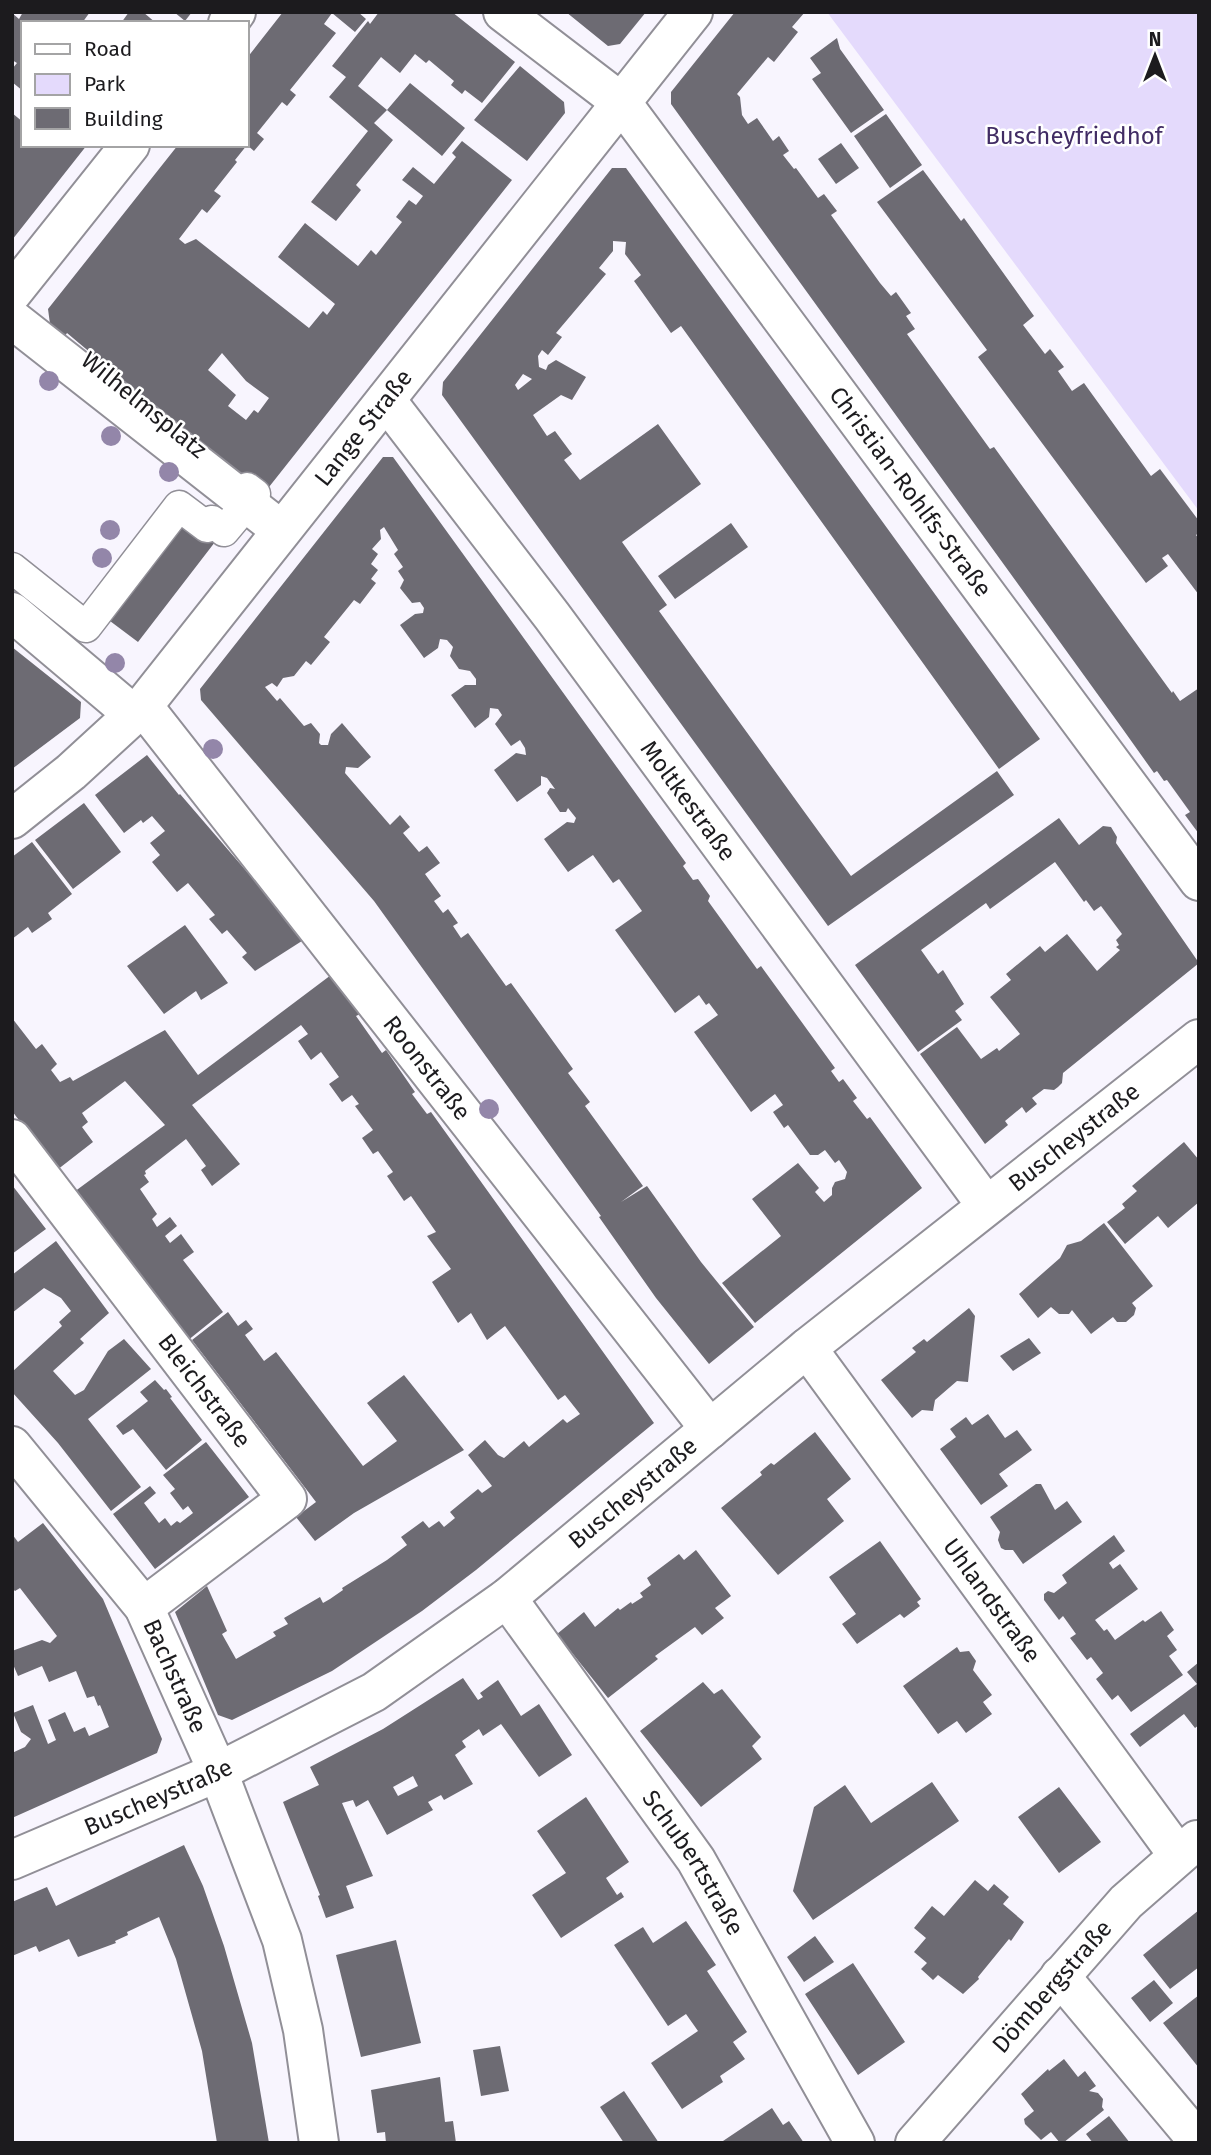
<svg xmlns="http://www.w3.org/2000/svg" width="1211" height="2155" font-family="'Fira Sans',sans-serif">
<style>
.green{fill:#e4dafc}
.building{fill:#6d6b73;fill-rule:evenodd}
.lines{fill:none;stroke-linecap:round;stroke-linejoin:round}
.pedestrian-casing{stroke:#918f97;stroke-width:33}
.minor-casing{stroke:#918f97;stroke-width:42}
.pedestrian{stroke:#fff;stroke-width:30}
.minor{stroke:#fff;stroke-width:38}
.tree{fill:#9386a9}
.labels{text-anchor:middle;stroke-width:5;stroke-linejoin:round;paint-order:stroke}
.park-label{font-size:24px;fill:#412c64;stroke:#fff}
.street-label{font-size:24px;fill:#1c1b1e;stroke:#fff}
</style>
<rect width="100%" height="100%" fill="#f8f5fe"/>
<path class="green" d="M827,12H1199V511Z"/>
<path class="building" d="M23,12H90L82,23H23V91L12,82V69L17,63L12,60V13L19,19Z
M129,12H143L156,23H121Z
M174,12H192L185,21Z
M283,12H358L366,19L355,32L332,13L324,24L336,33L290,90L296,95L287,106L282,102L257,133L264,139L254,151L247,145L235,160L237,162L214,191L221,196L207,213L202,209L179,239L185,244L196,239L309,328L323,311L327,315L335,304L278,257L305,223L358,266L371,250L376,255L402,222L396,217L409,200L416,205L423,196L402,180L413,167L434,184L456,157L452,153L462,141L512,180L269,487L256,489L90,356L92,354L67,333L65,336L50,324L48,309L178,145H247V58ZM222,353L246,381L269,398L258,413L254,410L246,420L228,406L236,395L208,370Z
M379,12H452L515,62L482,103L465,90L462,94L451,85L454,81L429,60L426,63L415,54L400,73L381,57L358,86L387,110L374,123L393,140L356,185L361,190L336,221L311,202L368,131L329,97L346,77L332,66L368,21L370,24Z
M566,12H646L620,44L608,46Z
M735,12H805L792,27L798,32L774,62L768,57L737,94L740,97L742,115L748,124L757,118L773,141L779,136L789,151L783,155L794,169L796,168L818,198L824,194L837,211L831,215L880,283L891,296L896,292L911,313L906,316L915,329L907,334L990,449L994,447L1172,693L1173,691L1180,701L1199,688V834L1185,815L1190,812L1167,780L1164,781L1157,771L1154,773L1122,728L671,104V92Z
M837,38L840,49L884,110L851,133L812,79L821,73L810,58Z
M520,66L564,102L565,113L527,161L474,120Z
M410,83L465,128L442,156L387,110Z
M12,113L23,122V145H87L12,240Z
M886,114L922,165L890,188L854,136Z
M841,143L859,168L836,184L818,159Z
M612,168H626L1040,739L999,769L681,326L671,333L634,281L641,275L625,254L626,242L613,241V251L599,268L606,274L556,333L562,337L548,355L542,350L538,356L539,367L546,370L548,365L556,360L586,377L572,400L561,395L533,415L547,436L555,431L572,454L564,460L580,480L658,424L701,484L622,542L667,605L659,611L803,810L851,876L997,771L1014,795L828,926L442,395L443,382ZM523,374L532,379L518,390L515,385Z
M923,170L961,221L964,218L1034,316L1023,325L1045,354L1050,349L1064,367L1058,371L1072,391L1084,383L1151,476L1160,469L1199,521V533L1196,535L1199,539V595L1168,554L1162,558L1168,566L1146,583L978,357L987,350L877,202Z
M383,457H393L686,863L683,866L693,880L698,879L710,896L708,901L721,919L757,969L761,966L835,1068L831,1071L839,1082L843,1079L857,1098L853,1101L867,1119L870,1117L922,1188L755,1323L722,1283L781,1236L752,1199L798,1163L819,1188L815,1192L824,1202L832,1195V1188L835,1182L845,1179L847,1172L839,1160L835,1163L825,1150L818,1155H810L788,1125L784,1128L773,1112L783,1105L775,1094L751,1112L694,1032L718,1015L709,1003L706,1005L699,995L675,1013L615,930L642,911L619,879L613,883L593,855L568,872L544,839L567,822L574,823L576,818L568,808L566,812H560L547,793L550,788L555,789L547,778L541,776V785L517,802L494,770L516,753L526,755L525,748L520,740L511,746L495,724L502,715L498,709L490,708L489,717L475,728L451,695L465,685H476V679L470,671L459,669L450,656L453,647L447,640L440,639L438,648L424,658L400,625L415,614L423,613L424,608L420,602L412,603L400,588L404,580L398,571L403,567L394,554L398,550L384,527L380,530L381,539L372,549L378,554L371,564L378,570L371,579L376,583L360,604L354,600L324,637L330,642L311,665L306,661L294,676L283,678L277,687L272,683L265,687L277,701L280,698L304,726L311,723L320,734L319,743L321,745H328L331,734L342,723L371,757L358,768L346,767L345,773L390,825L400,815L410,827L403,833L419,852L427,846L440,863L425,874L441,896L434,901L443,913L448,909L458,923L453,926L461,938L468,933L506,986L511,983L573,1069L568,1073L590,1102L585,1106L643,1186L621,1202L647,1186L701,1262L754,1327L709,1364L656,1298L599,1217L601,1216L374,901L201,700L200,689Z
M179,506L215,542L138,642L98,612Z
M731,523L748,547L675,599L658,576Z
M12,647L81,702L80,718L12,769Z
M147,755L179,795L180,794L305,939L255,971L242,957L247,953L227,930L222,934L209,919L215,915L188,883L177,892L152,862L160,855L150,843L165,831L152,816L143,823L141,820L124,833L95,795Z
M84,803L121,852L73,889L35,840Z
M1059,818L1079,845L1103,826L1111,827L1117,837L1116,843L1199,963L1063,1073L1062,1083L1058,1087L1054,1090L1044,1089L1032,1098L1037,1104L1026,1113L1022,1107L1005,1121L1008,1125L985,1144L920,1054L957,1027L981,1059L997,1048L999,1051L1020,1034L990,997L1011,980L1006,974L1040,946L1045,952L1067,934L1097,971L1120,950L1116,947L1119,945L1116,940L1122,934L1101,906L1094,911L1086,900L1084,902L1055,862L990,909L986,903L921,950L938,974L943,970L964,1004L955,1011L962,1020L918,1052L855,965Z
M32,842L72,894L48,913L52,919L32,933L28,927L12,939V857Z
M185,925L228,983L201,1000L196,991L164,1014L127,966Z
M331,975L360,1014L356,1016L382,1053L386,1050L415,1092L412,1094L427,1114L431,1112L654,1423L476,1570L422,1611L332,1671L232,1720L218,1715L175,1612L207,1586L227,1631L222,1634L236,1659L276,1636L273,1632L288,1624L284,1618L320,1597L323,1603L330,1599L343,1590L342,1588L387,1560L407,1545L401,1537L423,1521L429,1528L439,1521L444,1527L455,1518L450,1512L478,1489L482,1493L492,1486L468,1455L485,1440L498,1455L504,1458L524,1441L529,1447L563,1419L567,1423L580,1414L565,1395L558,1400L505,1326L487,1340L471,1313L458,1323L432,1282L451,1269L427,1236L436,1232L411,1196L404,1201L387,1176L393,1172L378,1151L373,1154L362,1138L373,1130L355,1106L359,1104L352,1095L342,1102L329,1084L339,1077L321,1052L311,1060L298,1041L308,1034L301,1025L192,1105L240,1164L212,1186L201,1170L206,1166L186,1139L145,1171L146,1174L144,1175L149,1182L140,1189L157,1214L152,1219L157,1227L170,1217L177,1226L165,1236L170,1243L181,1234L194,1252L183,1260L223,1312L187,1341L74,1192L165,1125L125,1081L82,1113L88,1122L82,1127L93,1142L57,1170L12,1111V1018L36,1049L42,1044L57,1064L51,1070L60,1082L70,1077L73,1081L165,1030L198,1075Z
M1184,1142L1199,1160V1202L1168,1228L1158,1216L1125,1244L1107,1222L1125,1208L1122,1204L1137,1191L1132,1186Z
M12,1185L46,1229L12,1254Z
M1104,1223L1153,1286L1132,1303L1136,1308L1134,1315L1126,1322H1117L1113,1317L1091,1334L1072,1310L1069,1314H1059L1051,1307L1038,1318L1019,1294L1060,1258L1067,1245L1081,1241Z
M56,1241L109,1313L80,1339L84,1343L53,1371L75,1395L84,1390L108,1351L124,1339L151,1369L88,1419L141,1487L111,1511L58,1443L12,1392V1372L62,1326L59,1322L71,1311L61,1298L44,1288L12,1313V1275Z
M969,1308L975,1316L968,1382L957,1381L935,1400L933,1411L922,1410L912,1418L881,1380L916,1352L912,1348L924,1339L927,1342Z
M228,1312L238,1326L246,1320L253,1329L245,1335L264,1361L276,1352L363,1466L397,1441L367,1403L404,1375L464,1450L354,1513L315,1541L296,1517L316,1502L192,1340Z
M1029,1338L1041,1353L1013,1371L1000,1356Z
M155,1380L164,1390L166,1389L172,1397L170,1398L202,1440L166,1470L133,1429L123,1435L116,1426L148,1401L140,1392Z
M988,1414L1005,1438L1017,1430L1032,1450L999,1474L1008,1486L981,1505L940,1449L956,1437L950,1429L966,1417L972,1425Z
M815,1432L851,1479L827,1499L844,1521L778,1575L721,1508L762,1475L760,1472L771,1463L774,1465Z
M206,1442L249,1497L155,1569L113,1514L150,1486L156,1493L144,1503L159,1523L165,1518L171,1526L177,1521L180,1523L193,1513L188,1506L183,1510L170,1493L175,1489L163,1475Z
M1036,1484H1041L1055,1510L1067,1501L1082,1522L1023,1564L1013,1550H1005L1001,1548L998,1540L1000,1532L990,1517Z
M43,1523L103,1599L162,1739L157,1753L12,1818V1753L25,1747L31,1739L21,1732L13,1713L33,1705L48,1744L56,1740L48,1720L65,1712L74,1732L85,1727L89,1736L109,1727L100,1705L98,1706L94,1696L87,1698L76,1671L49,1682L42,1666L18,1676L12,1662V1651L42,1640L50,1643L57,1636L20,1588L15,1591L12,1588V1534L18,1542Z
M1114,1535L1125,1551L1109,1563L1113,1569L1120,1564L1138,1589L1095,1620L1104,1631L1107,1629L1115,1640L1143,1620L1145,1622L1161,1611L1174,1630L1167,1636L1177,1650L1169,1656L1183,1675L1131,1712L1118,1695L1112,1700L1096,1679L1103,1673L1091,1657L1087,1660L1070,1638L1076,1634L1063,1616L1059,1620L1044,1600V1594L1048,1591L1054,1593L1067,1583L1062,1575Z
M880,1541L921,1599L917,1602L920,1606L904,1618L900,1614L857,1644L842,1624L856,1614L829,1577Z
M696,1550L731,1596L715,1608L724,1618L702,1635L695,1627L655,1656L658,1659L608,1698L557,1634L584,1612L595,1627L618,1608L620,1610L631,1602L632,1604L643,1597L640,1593L651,1585L647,1578L679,1554L684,1560Z
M957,1647L960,1652L969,1651L976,1661L973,1670L992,1695L983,1702L992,1714L966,1733L957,1721L938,1734L903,1686Z
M1199,1662V1725L1195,1728L1184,1714L1140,1747L1130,1734L1197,1684L1187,1672Z
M463,1678L478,1700L483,1697L480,1693L498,1680L521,1716L539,1704L572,1755L539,1777L501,1724L483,1736L479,1729L462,1741L466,1747L455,1755L473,1784L444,1800L441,1795L428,1802L433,1810L387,1835L368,1800L356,1807L353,1800L342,1803L373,1876L346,1886L354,1908L326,1918L318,1896L320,1895L283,1802L319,1785L310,1767L383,1729ZM413,1776L418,1786L398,1796L393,1787Z
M703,1682L714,1694L722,1689L761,1737L752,1746L762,1759L701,1807L640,1731Z
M932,1782L959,1821L813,1920L793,1891L814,1807L845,1785L871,1823Z
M1059,1787L1101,1842L1059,1873L1018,1817Z
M586,1797L629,1862L606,1878L617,1895L621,1892L624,1897L561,1938L532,1895L566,1873L537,1831Z
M184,1845L203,1886L224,1946L252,2043L269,2143H217L202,2051L176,1959L159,1917L127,1932L128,1935L115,1941L116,1943L78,1957L69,1939L39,1952L36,1946L12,1956V1902L47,1887L56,1906Z
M975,1880L988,1891L994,1884L1009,1897L1003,1904L1024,1922L1011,1941L1009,1939L978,1977L979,1979L963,1994L938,1975L933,1980L921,1969L927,1963L914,1952L926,1938L914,1928L932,1906L944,1916Z
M1199,1910V1967L1170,1989L1143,1955Z
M686,1921L716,1965L707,1971L747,2032L733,2042L745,2059L720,2076L723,2082L682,2109L651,2063L698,2031L686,2014L668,2026L614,1945L643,1927L653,1943Z
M815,1936L834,1962L804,1982L787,1957Z
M396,1940L421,2043L361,2057L336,1955Z
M853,1963L905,2042L858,2075L805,1994Z
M1154,1980L1173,2003L1150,2022L1131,1998Z
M1199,1995V2068L1163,2023Z
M500,2046L509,2091L481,2096L473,2050Z
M1064,2059L1078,2077L1085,2071L1096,2086L1089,2091L1098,2093L1103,2099L1102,2107L1104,2110L1063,2143H1060L1051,2132L1041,2140L1025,2124L1024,2119L1034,2111L1021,2094L1048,2069L1049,2071Z
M440,2077L445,2122L453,2121L456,2143H386L385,2132L377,2133L371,2090Z
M624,2091L659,2143H624L600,2107Z
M772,2108L783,2125L789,2121L804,2143H720Z
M1109,2116L1130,2143H1093L1086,2134Z"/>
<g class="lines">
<g class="pedestrian-casing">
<path id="pedestrian" d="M12,568L86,627L179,506L207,527L212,521L224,531L255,494L247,488"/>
</g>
<g class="minor-casing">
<g id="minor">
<path id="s1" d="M503,12L622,103L1199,881"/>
<path d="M228,23L236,12"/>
<path d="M12,293L130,145"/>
<path d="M12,319L281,530"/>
<path id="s2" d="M386,400L552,616L986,1205"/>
<path d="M12,612L134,715"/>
<path id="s3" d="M143,706L710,1429"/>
<path id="s4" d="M12,819L71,772L143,706L693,12"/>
<path id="s5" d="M12,1139L287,1499L144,1607"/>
<path id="s6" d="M807,1348L1178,1855"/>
<path id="s7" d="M12,1446L144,1607L218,1772L282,1940L303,2030L319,2143"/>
<path id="s8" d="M507,1598L696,1860L855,2143"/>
<path id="s9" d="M12,1860L218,1772L374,1692L507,1598L807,1348L1199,1039"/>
<path d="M1060,1976L1199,2142"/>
<path id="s10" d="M915,2143L1126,1902L1197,1840"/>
</g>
</g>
<use href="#pedestrian" class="pedestrian"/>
<use href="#minor" class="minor"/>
</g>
<g class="tree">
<circle cx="49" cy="381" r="10"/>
<circle cx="111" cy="436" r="10"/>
<circle cx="169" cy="472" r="10"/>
<circle cx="110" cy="530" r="10"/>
<circle cx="102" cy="558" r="10"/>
<circle cx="115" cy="663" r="10"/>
<circle cx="213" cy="749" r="10"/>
<circle cx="489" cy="1109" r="10"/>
</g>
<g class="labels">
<g class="park-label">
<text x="1074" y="144">Buscheyfriedhof</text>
</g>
<g class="street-label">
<text transform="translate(144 405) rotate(39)" y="8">Wilhelmsplatz</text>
<text dy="8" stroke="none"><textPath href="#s4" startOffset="528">Lange Straße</textPath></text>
<text dy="8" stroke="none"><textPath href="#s1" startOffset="634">Christian-Rohlfs-Straße</textPath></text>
<text dy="8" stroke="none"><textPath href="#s2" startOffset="502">Moltkestraße</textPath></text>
<text dy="8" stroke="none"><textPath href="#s3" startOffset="460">Roonstraße</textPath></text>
<text dy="8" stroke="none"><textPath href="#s9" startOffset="1293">Buscheystraße</textPath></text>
<text dy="8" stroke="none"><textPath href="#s5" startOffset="317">Bleichstraße</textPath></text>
<text dy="8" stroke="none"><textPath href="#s9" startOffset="726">Buscheystraße</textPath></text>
<text dy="8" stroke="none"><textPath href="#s6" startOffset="313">Uhlandstraße</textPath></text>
<text dy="8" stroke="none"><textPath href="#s7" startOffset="284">Bachstraße</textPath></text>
<text dy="8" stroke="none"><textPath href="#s9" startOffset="159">Buscheystraße</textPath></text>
<text dy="8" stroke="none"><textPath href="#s8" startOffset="324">Schubertstraße</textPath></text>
<text dy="8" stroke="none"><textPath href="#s10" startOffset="208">Dömbergstraße</textPath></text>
</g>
</g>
<rect width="1211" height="2155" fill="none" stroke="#1c1b1e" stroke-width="28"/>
<rect x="21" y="21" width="228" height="126" fill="#ffffff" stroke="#a4a4a5" stroke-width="2"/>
<rect x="35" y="44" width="35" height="10" fill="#ffffff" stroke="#a4a4a5" stroke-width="2"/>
<text x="84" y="56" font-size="21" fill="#1c1b1e">Road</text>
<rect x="35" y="74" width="35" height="21" fill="#e4dafc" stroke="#a4a4a5" stroke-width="2"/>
<text x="84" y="91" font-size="21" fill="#1c1b1e">Park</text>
<rect x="35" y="108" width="35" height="21" fill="#6d6b73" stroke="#a4a4a5" stroke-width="2"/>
<text x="84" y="126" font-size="21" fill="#1c1b1e">Building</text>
<g transform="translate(1155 56)" stroke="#ffffff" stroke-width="5" paint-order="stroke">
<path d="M0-5L12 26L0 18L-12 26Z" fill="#1c1b1e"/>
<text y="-10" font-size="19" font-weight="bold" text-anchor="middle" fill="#1c1b1e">N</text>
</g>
</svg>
